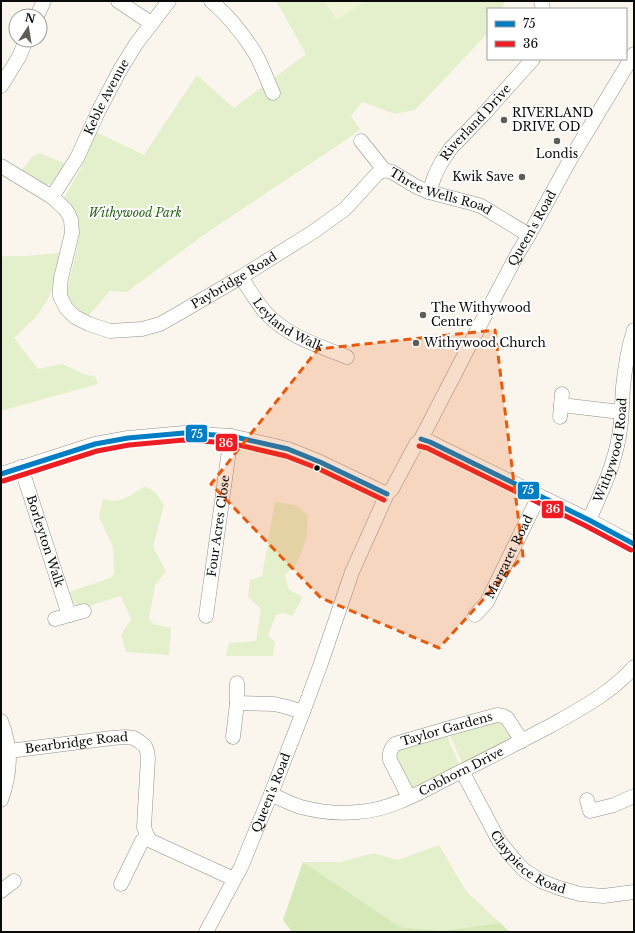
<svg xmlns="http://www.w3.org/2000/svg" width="635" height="933" font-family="'Libre Baskerville',serif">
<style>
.green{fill:#e4f0cb}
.forest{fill:#d5e9b8}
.pitch{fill:#eef4d5}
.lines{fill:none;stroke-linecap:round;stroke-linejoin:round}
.minor-casing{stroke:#92908c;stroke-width:15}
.minor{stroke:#fefefc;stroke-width:14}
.bus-1-casing{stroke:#fff;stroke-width:8}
.bus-2-casing{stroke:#fff;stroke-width:8}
.bus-1{stroke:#007ec5;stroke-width:5}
.bus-2{stroke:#ee1d23;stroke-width:5}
.marked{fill:#e8590c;fill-opacity:0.2;stroke:#e8590c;stroke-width:3;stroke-dasharray:8 5;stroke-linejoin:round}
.poi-dot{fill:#5e5d59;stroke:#fff;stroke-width:1.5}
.bus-dot{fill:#0a0a0a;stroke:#fff;stroke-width:1.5}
.labels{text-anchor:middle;stroke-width:4;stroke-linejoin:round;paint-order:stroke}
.street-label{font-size:12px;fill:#0a0a0a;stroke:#fff}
.poi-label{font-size:12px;fill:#0a0a0a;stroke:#fff;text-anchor:start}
.park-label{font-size:12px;font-style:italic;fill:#2c6617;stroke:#fff}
.line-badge{stroke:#fff;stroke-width:1.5}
.badge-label{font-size:11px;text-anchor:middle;font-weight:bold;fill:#fff}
</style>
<rect width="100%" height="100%" fill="#faf6ed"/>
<path class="green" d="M276,1H505L502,9H488V33L415,110L395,114L362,102L351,116L360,129L349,138L205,234L127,292L110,291L88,316C78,310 70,306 67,293C70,271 84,237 77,216C74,209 69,203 64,198L81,168L96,132L144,155L197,75L234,108L306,54Z
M39,153L67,164L53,184L44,185L21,171L32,157Z
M59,253L52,289L48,299L36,317L14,338L38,369L62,364L86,375L95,376L98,384L1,411V257L6,256H27Z
M145,486L155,492L164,505L153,547L166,571L155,585L149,619L154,624L171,628L169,655L126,652L121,635L131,619L121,596L85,607L75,605L73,603L69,592L110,578L114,574L113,547L99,517L103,499C120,505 131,495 145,486Z
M275,502L295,505L308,515L307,537L297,563L285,575L289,590L303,597L292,616L284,613L276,615L268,635L275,642L273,656H226L229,643L256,641L261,609L248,597L250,580L262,576Z
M499,721L514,735L511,738L462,763L450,736L457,734L465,729Z
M447,736L459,764L414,788H409L394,752L397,748Z
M439,845L466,891L500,923L442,931L400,927L303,862H341L373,853L397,860Z"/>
<path class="forest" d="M303,862L400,927L442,931L500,923L510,932H292L283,920Z"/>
<path class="pitch" d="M324,1H366L337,20Z"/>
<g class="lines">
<g class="minor-casing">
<g id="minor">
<path d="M118,1L151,23"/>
<path d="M211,1C228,15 243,34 255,53C262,65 267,80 273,93"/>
<path d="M541,1L543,9"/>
<path d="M37,16L44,1"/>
<path d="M1,86L19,57L26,40"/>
<path id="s1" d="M361,141L381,166L384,170L392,172L417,187L429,192L471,203L481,206L529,235"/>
<path id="s2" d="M1,166L52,197L65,209L69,215L71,220L72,233L61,278L60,288V296L66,308L75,317L89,324L110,331L142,329L160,324L176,315L241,277L313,232L345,209L377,174L384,170"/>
<path id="s3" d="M429,192L435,175L441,163L451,148L483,115L533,59"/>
<path id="s4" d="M52,197L77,158L99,110L120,70L136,44L169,1"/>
<path id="s5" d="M241,277C249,289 256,302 266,313C287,336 319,346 347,357"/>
<path d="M561,405L621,412"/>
<path d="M560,417L562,394"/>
<path d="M421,439L430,442L589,520L634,544"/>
<path id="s6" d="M21,467L69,615"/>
<path d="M1,474L95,444L128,438L184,433L231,436L288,449L320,462L387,494"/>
<path id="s7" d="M589,520C601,493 614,466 619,436C622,420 622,403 623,387C625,368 628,348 634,330"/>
<path id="s8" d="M475,615L487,602L539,496"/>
<path id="s9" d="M206,616L231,436"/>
<path d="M55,619L84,611"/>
<path d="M237,703L274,704L287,707L303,712"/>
<path d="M1,721C12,749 11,772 1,800"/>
<path d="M233,737L237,703V683"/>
<path id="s10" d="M9,751L112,738L126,737L134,738L140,742L145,746L147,751L148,758L144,827L147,836L151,841L234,879"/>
<path id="s11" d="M462,771L499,841L512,857L524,870L541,881L559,888L580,894L603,896L634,892"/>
<path id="s12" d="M271,794C281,799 291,804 301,807C320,812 339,814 358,812C394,810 429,787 462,771C491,757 521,741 550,726C580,709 611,693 634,667"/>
<path id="s13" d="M409,797L390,760C389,753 390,749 395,744L446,729L497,715L503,716L507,718L522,741"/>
<path d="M587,800L590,811L614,805L634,796"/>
<path d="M121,884L142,841L147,836"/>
<path d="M1,891L14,881"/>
<path id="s14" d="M206,932L241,867L271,794L303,712L320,666L352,572L387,494L392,489L416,444L421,439L481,323L518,253L529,235L571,158L634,54"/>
</g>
</g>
<use href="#minor" class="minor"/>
<g class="bus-1-casing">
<path id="bus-1" d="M421,439L430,442L589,520L634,544
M1,474L95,444L128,438L184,433L231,436L288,449L320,462L387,494"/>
</g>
<g class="bus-2-casing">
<path id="bus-2" d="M419,446L427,448L586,526L631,550
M3,481L97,451L129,445L184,440L230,443L286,456L317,468L384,500"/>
</g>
<use href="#bus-1" class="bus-1"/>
<use href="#bus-2" class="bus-2"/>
</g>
<path class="marked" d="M495,330L523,556L439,648L321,598L211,484L318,349Z"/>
<g class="poi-dot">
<circle cx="504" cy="120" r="4"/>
<circle cx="557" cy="141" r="4"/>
<circle cx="522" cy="177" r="4"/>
<circle cx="423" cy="315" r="4"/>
<circle cx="416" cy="343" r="4"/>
</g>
<circle class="bus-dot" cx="317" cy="468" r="3.5"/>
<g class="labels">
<g class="street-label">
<text dy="4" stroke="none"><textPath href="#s4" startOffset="114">Keble Avenue</textPath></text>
<text dy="4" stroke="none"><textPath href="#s3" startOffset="85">Riverland Drive</textPath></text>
<text dy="4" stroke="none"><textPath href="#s1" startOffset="98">Three Wells Road</textPath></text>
<text dy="4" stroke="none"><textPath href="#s14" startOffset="778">Queen's Road</textPath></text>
<text dy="4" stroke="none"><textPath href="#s2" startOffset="368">Paybridge Road</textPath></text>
<text dy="4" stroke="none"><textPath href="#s5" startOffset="69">Leyland Walk</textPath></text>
<text dy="4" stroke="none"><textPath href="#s7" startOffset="74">Withywood Road</textPath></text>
<text dy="4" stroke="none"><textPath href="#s9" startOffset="91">Four Acres Close</textPath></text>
<text dy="4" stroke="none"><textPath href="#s6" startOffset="78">Borleyton Walk</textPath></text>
<text dy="4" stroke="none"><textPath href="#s8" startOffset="68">Margaret Road</textPath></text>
<text dy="4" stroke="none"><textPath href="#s13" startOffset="113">Taylor Gardens</textPath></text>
<text dy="4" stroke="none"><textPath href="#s10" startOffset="68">Bearbridge Road</textPath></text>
<text dy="4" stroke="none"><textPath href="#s12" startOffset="202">Cobhorn Drive</textPath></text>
<text dy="4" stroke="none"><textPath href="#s14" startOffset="154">Queen's Road</textPath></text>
<text dy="4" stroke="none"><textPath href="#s11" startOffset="116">Claypiece Road</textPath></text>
</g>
<g class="poi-label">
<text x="512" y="117">RIVERLAND<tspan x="512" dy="14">DRIVE OD</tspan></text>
<text x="557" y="158" text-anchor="middle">Londis</text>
<text x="514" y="181" text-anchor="end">Kwik Save</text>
<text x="431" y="312">The Withywood<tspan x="431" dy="14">Centre</tspan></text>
<text x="424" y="347">Withywood Church</text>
</g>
<g class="park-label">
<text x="135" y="217">Withywood Park</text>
</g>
</g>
<g class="line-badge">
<rect x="185" y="424" width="23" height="19" rx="4" fill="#007ec5"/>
<rect x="215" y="433" width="23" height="19" rx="4" fill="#ee1d23"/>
<rect x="517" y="481" width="23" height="19" rx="4" fill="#007ec5"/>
<rect x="541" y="500" width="23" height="19" rx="4" fill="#ee1d23"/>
</g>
<g class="badge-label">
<text x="197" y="438">75</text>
<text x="226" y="447">36</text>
<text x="528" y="494">75</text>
<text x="553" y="513">36</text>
</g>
<rect width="635" height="933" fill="none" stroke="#0a0a0a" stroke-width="4"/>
<rect x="487" y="8" width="140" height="52" fill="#ffffff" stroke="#9d9d9d"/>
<rect x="495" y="21" width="20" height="6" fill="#007ec5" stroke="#9d9d9d"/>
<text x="523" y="28" font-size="12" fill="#0a0a0a">75</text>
<rect x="495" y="41" width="20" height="6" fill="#ee1d23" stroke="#9d9d9d"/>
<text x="523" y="48" font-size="12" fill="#0a0a0a">36</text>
<g transform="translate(28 28) rotate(12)"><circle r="19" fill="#ffffff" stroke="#9d9d9d"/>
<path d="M0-3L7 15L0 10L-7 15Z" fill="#5e5d59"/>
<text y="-6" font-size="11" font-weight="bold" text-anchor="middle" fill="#0a0a0a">N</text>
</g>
</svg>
